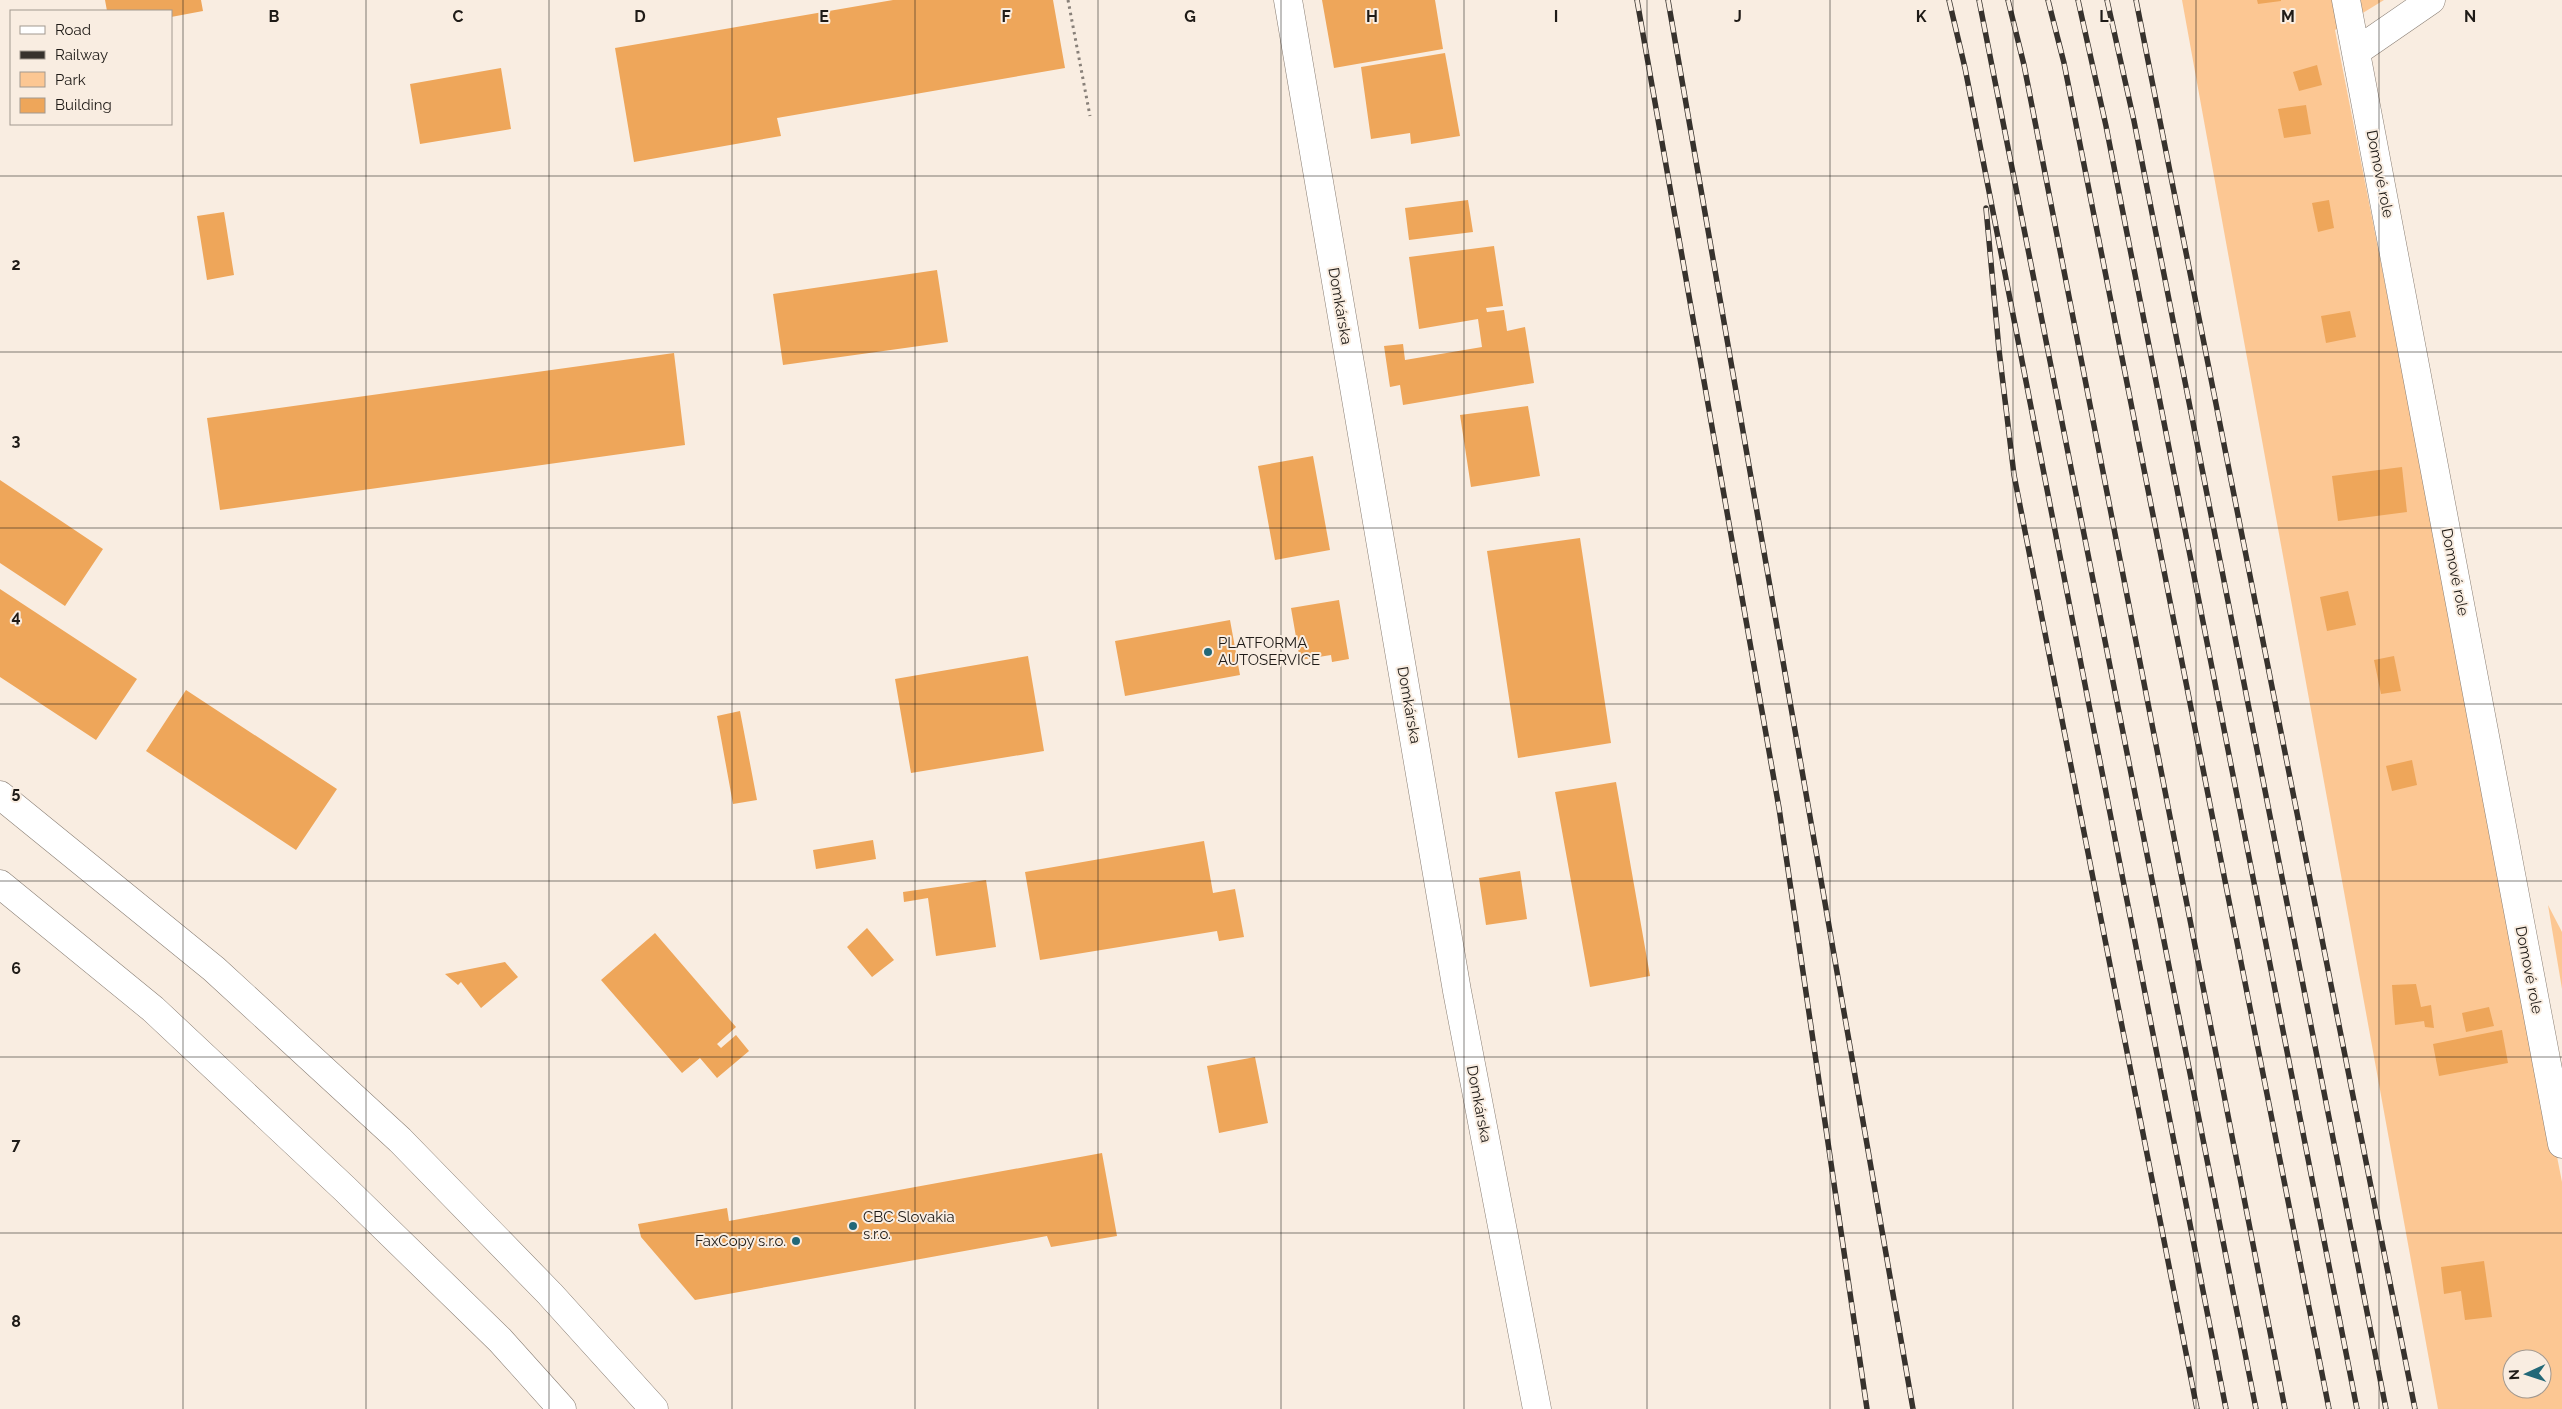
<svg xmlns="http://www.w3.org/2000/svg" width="2562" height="1409" font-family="Raleway,sans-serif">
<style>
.green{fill:#fcc793;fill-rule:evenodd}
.building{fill:#eea65a}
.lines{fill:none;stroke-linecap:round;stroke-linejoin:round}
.minor-casing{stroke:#897e74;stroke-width:29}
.motorway-casing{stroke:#897e74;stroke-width:29}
.path{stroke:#888079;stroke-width:3;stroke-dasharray:2.5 4;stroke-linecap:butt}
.minor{stroke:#fff;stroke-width:28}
.motorway{stroke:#fff;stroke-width:28}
.rail-casing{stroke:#37322d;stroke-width:5.5}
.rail{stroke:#f9ede1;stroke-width:4;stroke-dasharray:11;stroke-linecap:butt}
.grid{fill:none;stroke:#1f1b17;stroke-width:1;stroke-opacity:0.55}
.poi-dot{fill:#226878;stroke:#f9ede1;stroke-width:2}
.labels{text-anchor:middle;stroke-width:4;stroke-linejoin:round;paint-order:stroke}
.street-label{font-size:15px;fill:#1f1b17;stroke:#f9ede1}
.poi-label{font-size:15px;fill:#1f1b17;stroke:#f9ede1;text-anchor:start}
.grid-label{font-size:16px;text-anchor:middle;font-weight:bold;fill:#1f1b17;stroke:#f9ede1;stroke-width:4;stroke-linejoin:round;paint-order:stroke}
</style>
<rect width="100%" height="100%" fill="#f9ede1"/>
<path class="green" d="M2182,0H2384L2335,30L2562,1182V1409H2438ZM2512,1359H2542V1389H2512Z
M2548,905L2562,932V989Z"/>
<path class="building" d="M105,0H201L203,11L171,17V11H107Z
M893,0H1053L1065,68L777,118L781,136L634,162L615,48Z
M1322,0H1435L1443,49L1334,68Z
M2257,0H2281V1L2258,4Z
M1445,53L1460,136L1411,144L1410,133L1371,139L1361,67Z
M2317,65L2322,85L2299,91L2293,72Z
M501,68L511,129L420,144L410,84Z
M2306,105L2311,134L2284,138L2278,109Z
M1468,200L1473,232L1409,240L1405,208Z
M2329,200L2334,228L2318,232L2312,203Z
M224,212L234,275L207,280L197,216Z
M1494,246L1503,306L1486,308L1487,312L1504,310L1507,331L1525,327L1534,383L1403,405L1400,385L1390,387L1384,346L1403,344L1405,360L1482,347L1478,319L1419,329L1409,257Z
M937,270L948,342L783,365L773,294Z
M2350,311L2356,337L2326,343L2321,316Z
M674,353L685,445L220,510L207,418Z
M1528,406L1540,476L1471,487L1460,415Z
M1313,456L1330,550L1275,560L1258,466Z
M2402,467L2407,512L2338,521L2332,476Z
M0,480L103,549L65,606L0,563Z
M1580,538L1611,743L1518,758L1487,551Z
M0,589L137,679L96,740L0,677Z
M2348,591L2356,625L2327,631L2320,597Z
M1339,600L1349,659L1332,662L1331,655L1300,660L1291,608Z
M1230,620L1240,675L1125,696L1115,641Z
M1028,656L1044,751L911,773L895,679Z
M2394,656L2401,691L2381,694L2374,660Z
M186,690L337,789L296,850L146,751Z
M740,711L757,800L733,804L717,716Z
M2412,760L2417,785L2392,791L2386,766Z
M1616,782L1650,976L1590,987L1555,792Z
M873,840L876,859L816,869L813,850Z
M1204,841L1213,893L1235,889L1244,937L1219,941L1217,931L1040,960L1025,872Z
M1520,871L1527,919L1486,925L1479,878Z
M986,880L996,947L936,956L928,898L904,902L903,892Z
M867,928L894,960L872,977L847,947Z
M655,933L736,1027L717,1044L721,1048L736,1035L749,1051L717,1078L700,1058L682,1073L601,980Z
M505,962L518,977L481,1008L461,982L458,985L445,974Z
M2416,984L2421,1007L2431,1005L2434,1028L2425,1027L2424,1021L2395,1025L2392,985Z
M2489,1007L2494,1026L2466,1032L2462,1013Z
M2502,1030L2508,1063L2439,1076L2433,1044Z
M1255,1057L1268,1123L1219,1133L1207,1066Z
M1102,1153L1117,1236L1051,1247L1047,1236L695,1300L641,1237L638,1224L727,1208L729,1221Z
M2484,1261L2492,1317L2465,1320L2461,1291L2444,1294L2441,1267Z"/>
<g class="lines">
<g class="minor-casing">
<path id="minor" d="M1288,0L1457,991L1537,1409
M2346,0L2562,1144
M2357,51L2431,0"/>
</g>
<g class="motorway-casing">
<path id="motorway" d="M0,795L214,969L400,1140L550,1294L654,1409
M0,884L153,1009L345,1189L500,1340L562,1409"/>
</g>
<path class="path" d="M1068,0L1090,116"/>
<use href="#minor" class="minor"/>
<use href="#motorway" class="motorway"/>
<g class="rail-casing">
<path id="rail" d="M1637,0L1779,808L1867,1409
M1668,0L1913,1409
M1949,0L1965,68L2226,1409
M1979,0L2256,1409
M2008,0L2024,65L2285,1409
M2048,0L2064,63L2329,1409
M2078,0L2106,126L2357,1409
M2107,0L2134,121L2386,1409
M2136,0L2415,1409
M1986,208L1999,350L2014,475L2197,1409"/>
</g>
<use href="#rail" class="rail"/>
</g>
<path class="grid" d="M183,0V1409M366,0V1409M549,0V1409M732,0V1409M915,0V1409M1098,0V1409M1281,0V1409M1464,0V1409M1647,0V1409M1830,0V1409M2013,0V1409M2196,0V1409M2379,0V1409M0,176H2562M0,352H2562M0,528H2562M0,704H2562M0,881H2562M0,1057H2562M0,1233H2562"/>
<g class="poi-dot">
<circle cx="1208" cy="652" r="5"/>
<circle cx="853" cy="1226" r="5"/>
<circle cx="796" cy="1241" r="5"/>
</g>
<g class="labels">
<g class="street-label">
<text transform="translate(2380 174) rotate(79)" y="5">Domové role</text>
<text transform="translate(1340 306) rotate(80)" y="5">Domkárska</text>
<text transform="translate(2455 572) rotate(79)" y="5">Domové role</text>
<text transform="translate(1409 705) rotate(80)" y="5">Domkárska</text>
<text transform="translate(2529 970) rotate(79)" y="5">Domové role</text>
<text transform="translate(1479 1104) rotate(79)" y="5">Domkárska</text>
</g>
<g class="poi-label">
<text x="1218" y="648">PLATFORMA<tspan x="1218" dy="17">AUTOSERVICE</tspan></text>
<text x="863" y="1222">CBC Slovakia<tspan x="863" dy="17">s.r.o.</tspan></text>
<text x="786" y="1246" text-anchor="end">FaxCopy s.r.o.</text>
</g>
</g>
<g class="grid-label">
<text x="274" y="22">B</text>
<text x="458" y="22">C</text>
<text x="640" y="22">D</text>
<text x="824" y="22">E</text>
<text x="1006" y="22">F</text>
<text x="1190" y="22">G</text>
<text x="1372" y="22">H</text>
<text x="1556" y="22">I</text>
<text x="1738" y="22">J</text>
<text x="1921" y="22">K</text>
<text x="2104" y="22">L</text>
<text x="2288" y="22">M</text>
<text x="2470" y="22">N</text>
<text x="16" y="270">2</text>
<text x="16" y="446">3</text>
<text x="16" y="622">4</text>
<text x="16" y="798">5</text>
<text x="16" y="974">6</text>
<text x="16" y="1150">7</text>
<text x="16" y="1327">8</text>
</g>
<rect x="10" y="10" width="162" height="115" fill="#f9ede1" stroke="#a29990"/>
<rect x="20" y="26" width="25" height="8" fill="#ffffff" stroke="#a29990"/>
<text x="55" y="35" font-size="15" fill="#1f1b17">Road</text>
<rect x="20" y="51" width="25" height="8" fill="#37322d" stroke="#a29990"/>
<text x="55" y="60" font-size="15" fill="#1f1b17">Railway</text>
<rect x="20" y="72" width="25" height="15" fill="#fcc793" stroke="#a29990"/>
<text x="55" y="85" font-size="15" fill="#1f1b17">Park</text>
<rect x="20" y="98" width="25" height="15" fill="#eea65a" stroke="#a29990"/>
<text x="55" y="110" font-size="15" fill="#1f1b17">Building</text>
<g transform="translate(2527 1374) rotate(267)"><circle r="24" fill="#f9ede1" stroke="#a29990"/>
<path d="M0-4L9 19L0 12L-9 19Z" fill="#226878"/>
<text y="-8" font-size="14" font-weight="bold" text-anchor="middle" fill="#1f1b17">N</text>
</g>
</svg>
